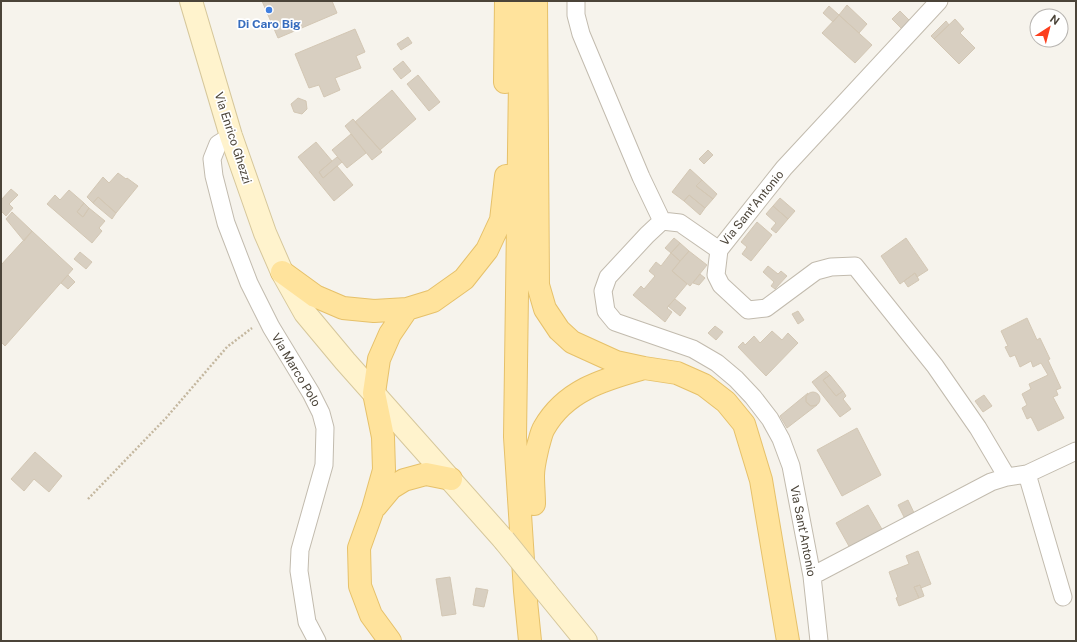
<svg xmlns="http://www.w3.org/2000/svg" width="1077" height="642" font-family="'Public Sans',sans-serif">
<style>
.building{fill:#d8cfc1;stroke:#d3c7b4}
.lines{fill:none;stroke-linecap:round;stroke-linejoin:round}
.street-casing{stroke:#c2bbae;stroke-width:19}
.secondary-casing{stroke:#d6c79b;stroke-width:24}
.primary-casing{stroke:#e6c16a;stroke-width:24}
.path{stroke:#c4b79f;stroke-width:2.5;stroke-dasharray:2 2;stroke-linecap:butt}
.street{stroke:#fff;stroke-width:17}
.secondary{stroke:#fff3cd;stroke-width:22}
.primary{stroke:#ffe39c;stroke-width:22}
.secondary-bridge-casing{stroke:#d6c79b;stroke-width:24;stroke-linecap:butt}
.secondary-bridge{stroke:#fff3cd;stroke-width:22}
.shop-dot{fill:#3f7fe0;stroke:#fff;stroke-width:1.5}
.labels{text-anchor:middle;stroke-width:3.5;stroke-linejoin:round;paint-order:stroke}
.shop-label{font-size:12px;font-weight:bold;fill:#366cbe;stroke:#fff}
.street-label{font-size:12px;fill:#4b4439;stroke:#fff}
</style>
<rect width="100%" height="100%" fill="#f6f3ec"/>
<path class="building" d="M262,1H332L337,13L278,38Z
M847,5L867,24L859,33L839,15Z
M829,6L839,15L833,22L823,13Z
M900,11L911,22L903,30L892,19Z
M839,15L872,45L855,63L822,33Z
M955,19L964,29L960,33L975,48L959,64L934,39Z
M946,21L949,25L934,39L931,36Z
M355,29L365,52L356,56L361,68L335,78L340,90L324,97L319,85L309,88L295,54Z
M408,37L412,43L401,50L397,44Z
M403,61L411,71L401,79L393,69Z
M418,75L440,102L429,111L407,84Z
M392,90L416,119L380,150L355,122Z
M298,98L306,101L307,109L302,114L294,112L291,104Z
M353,119L382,152L372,160L345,126Z
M351,134L366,153L347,168L332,150Z
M316,142L332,161L319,172L323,178L337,166L353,185L334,201L298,157Z
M708,150L713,155L704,164L699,159Z
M337,157L342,162L323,178L319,172Z
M690,169L702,180L696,186L713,199L705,208L689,195L684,201L672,192Z
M118,173L126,179L127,178L138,186L116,213L98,197L93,203L87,197L103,177L109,183Z
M702,180L717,194L713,199L696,186Z
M11,189L18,195L9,204L13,208L6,216L1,211V200Z
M69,190L84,203L77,212L83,217L89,208L105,221L99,228L102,231L92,243L47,204L55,195L60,200Z
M689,195L705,208L700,215L684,201Z
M98,197L116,213L112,219L93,203Z
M780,198L795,211L788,219L773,206Z
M84,203L89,208L83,217L77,212Z
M773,206L788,219L776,233L771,229L776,223L766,214Z
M12,212L32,231L24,241L6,219Z
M757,222L772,235L751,261L742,254L747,247L741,242Z
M32,231L73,269L5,346L1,342V265Z
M674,238L680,243L671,253L665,248Z
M906,238L928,270L917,277L915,273L900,284L881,256Z
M680,243L689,251L680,261L671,253Z
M689,251L707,265L690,286L672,271Z
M80,252L92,262L86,269L74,259Z
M671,253L680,261L672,271L687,284L667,308L672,312L665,322L633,295L641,286L644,289L655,276L649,271L656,262L661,266Z
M768,266L778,274L781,271L787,276L775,289L771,286L774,282L763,272Z
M915,273L919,280L908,287L904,281Z
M700,274L705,278L699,285L693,283Z
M68,275L75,282L68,289L61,283Z
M675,299L686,308L680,316L668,306Z
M798,311L804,320L798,324L792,314Z
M1027,318L1037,340L1040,338L1050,359L1048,360L1061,388L1056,390L1058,395L1053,397L1064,418L1038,431L1031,417L1027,419L1022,408L1027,405L1022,394L1031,389L1029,384L1048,375L1041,363L1033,367L1031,361L1020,367L1015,355L1010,357L1005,347L1008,346L1001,331Z
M715,326L723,332L716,340L708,333Z
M772,331L782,340L788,333L798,343L766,376L738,347L743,342L745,345L754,336L760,343Z
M826,371L830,375L823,380L836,396L843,391L846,396L843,399L851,409L840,417L812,382Z
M830,375L843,391L836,396L823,380Z
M806 399a7 7 0 1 1 14 0a7 7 0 1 1-14 0Z
M808,393L806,396V402L811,406L817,405L787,428L780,416Z
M984,395L992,406L983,412L975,401Z
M857,428L881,475L842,496L817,450Z
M35,452L62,476L49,492L34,479L24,491L11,479Z
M908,500L916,517L906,521L898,505Z
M868,505L883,531L850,548L836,523Z
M918,551L931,584L921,588L920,585L914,587L919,598L899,606L896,598L898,597L889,572L909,564L906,556Z
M450,577L456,614L442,616L436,579Z
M920,585L924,596L919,598L914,587Z
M476,588L488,590L484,607L473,605Z"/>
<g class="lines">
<g class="street-casing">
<path id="street" d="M576,1V15L581,34L641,177L662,221
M231,136L218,144L212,159L214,176L226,223L249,283L271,327L311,393L321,413L325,428L324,465L300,550L299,571L307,622L317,641
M719,250L716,275L721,285L748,310L766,308L816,271L831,267L855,266L935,366L978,428L1007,477
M1027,474L1063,597
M812,576L991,482L1007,477L1027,474L1076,451
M819,641L812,576L791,466L781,439L770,419L753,397L736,379L717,363L693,349L615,322L606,311L603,291L608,277L647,235L662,221L680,223L719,250L784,168L939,1"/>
</g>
<g class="secondary-casing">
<path id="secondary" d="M191,1L231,136L265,233L282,272L305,313L345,361L504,540
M546,592L586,641"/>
</g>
<g class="primary-casing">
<path id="primary" d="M536,1L538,285L545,309L559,330L572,342L616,362L644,368L677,373L704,385L726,402L744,424L761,480L788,641
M521,8L515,437L525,591L530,641
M505,82L506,1
M282,272L315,296L343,308L374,311L407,309L433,301L464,279L487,250L501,220L506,176
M534,504C534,495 533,485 533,476C533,466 536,455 538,446C540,440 541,433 544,428C565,391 602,380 641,369
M376,506L391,488L404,480L426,474L451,479
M390,641L371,615L360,586L359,548L373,509L384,470L383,437L374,393L379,359L390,334L407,309"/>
</g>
<path class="path" d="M88,499L166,418L227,347L252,328"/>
<use href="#street" class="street"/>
<use href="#secondary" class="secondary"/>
<use href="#primary" class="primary"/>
<g class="secondary-bridge-casing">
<path id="secondary-bridge" d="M504,540L546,592"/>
</g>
<use href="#secondary-bridge" class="secondary-bridge"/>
</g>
<circle class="shop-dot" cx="269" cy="10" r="4"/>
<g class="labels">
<g class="shop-label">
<text x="269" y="28">Di Caro Big</text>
</g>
<g class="street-label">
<text transform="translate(233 138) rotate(72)" y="4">Via Enrico Ghezzi</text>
<text transform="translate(752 208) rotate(-51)" y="4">Via Sant'Antonio</text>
<text transform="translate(296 370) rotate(59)" y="4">Via Marco Polo</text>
<text transform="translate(803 531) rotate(79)" y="4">Via Sant'Antonio</text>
</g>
</g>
<rect width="1077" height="642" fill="none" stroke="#4b4439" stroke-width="4"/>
<g transform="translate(1049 28) rotate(36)"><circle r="19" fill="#ffffff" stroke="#b7b4b0"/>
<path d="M0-3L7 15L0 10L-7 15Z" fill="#fc3f1d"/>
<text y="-6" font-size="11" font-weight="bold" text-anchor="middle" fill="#4b4439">N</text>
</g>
</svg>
